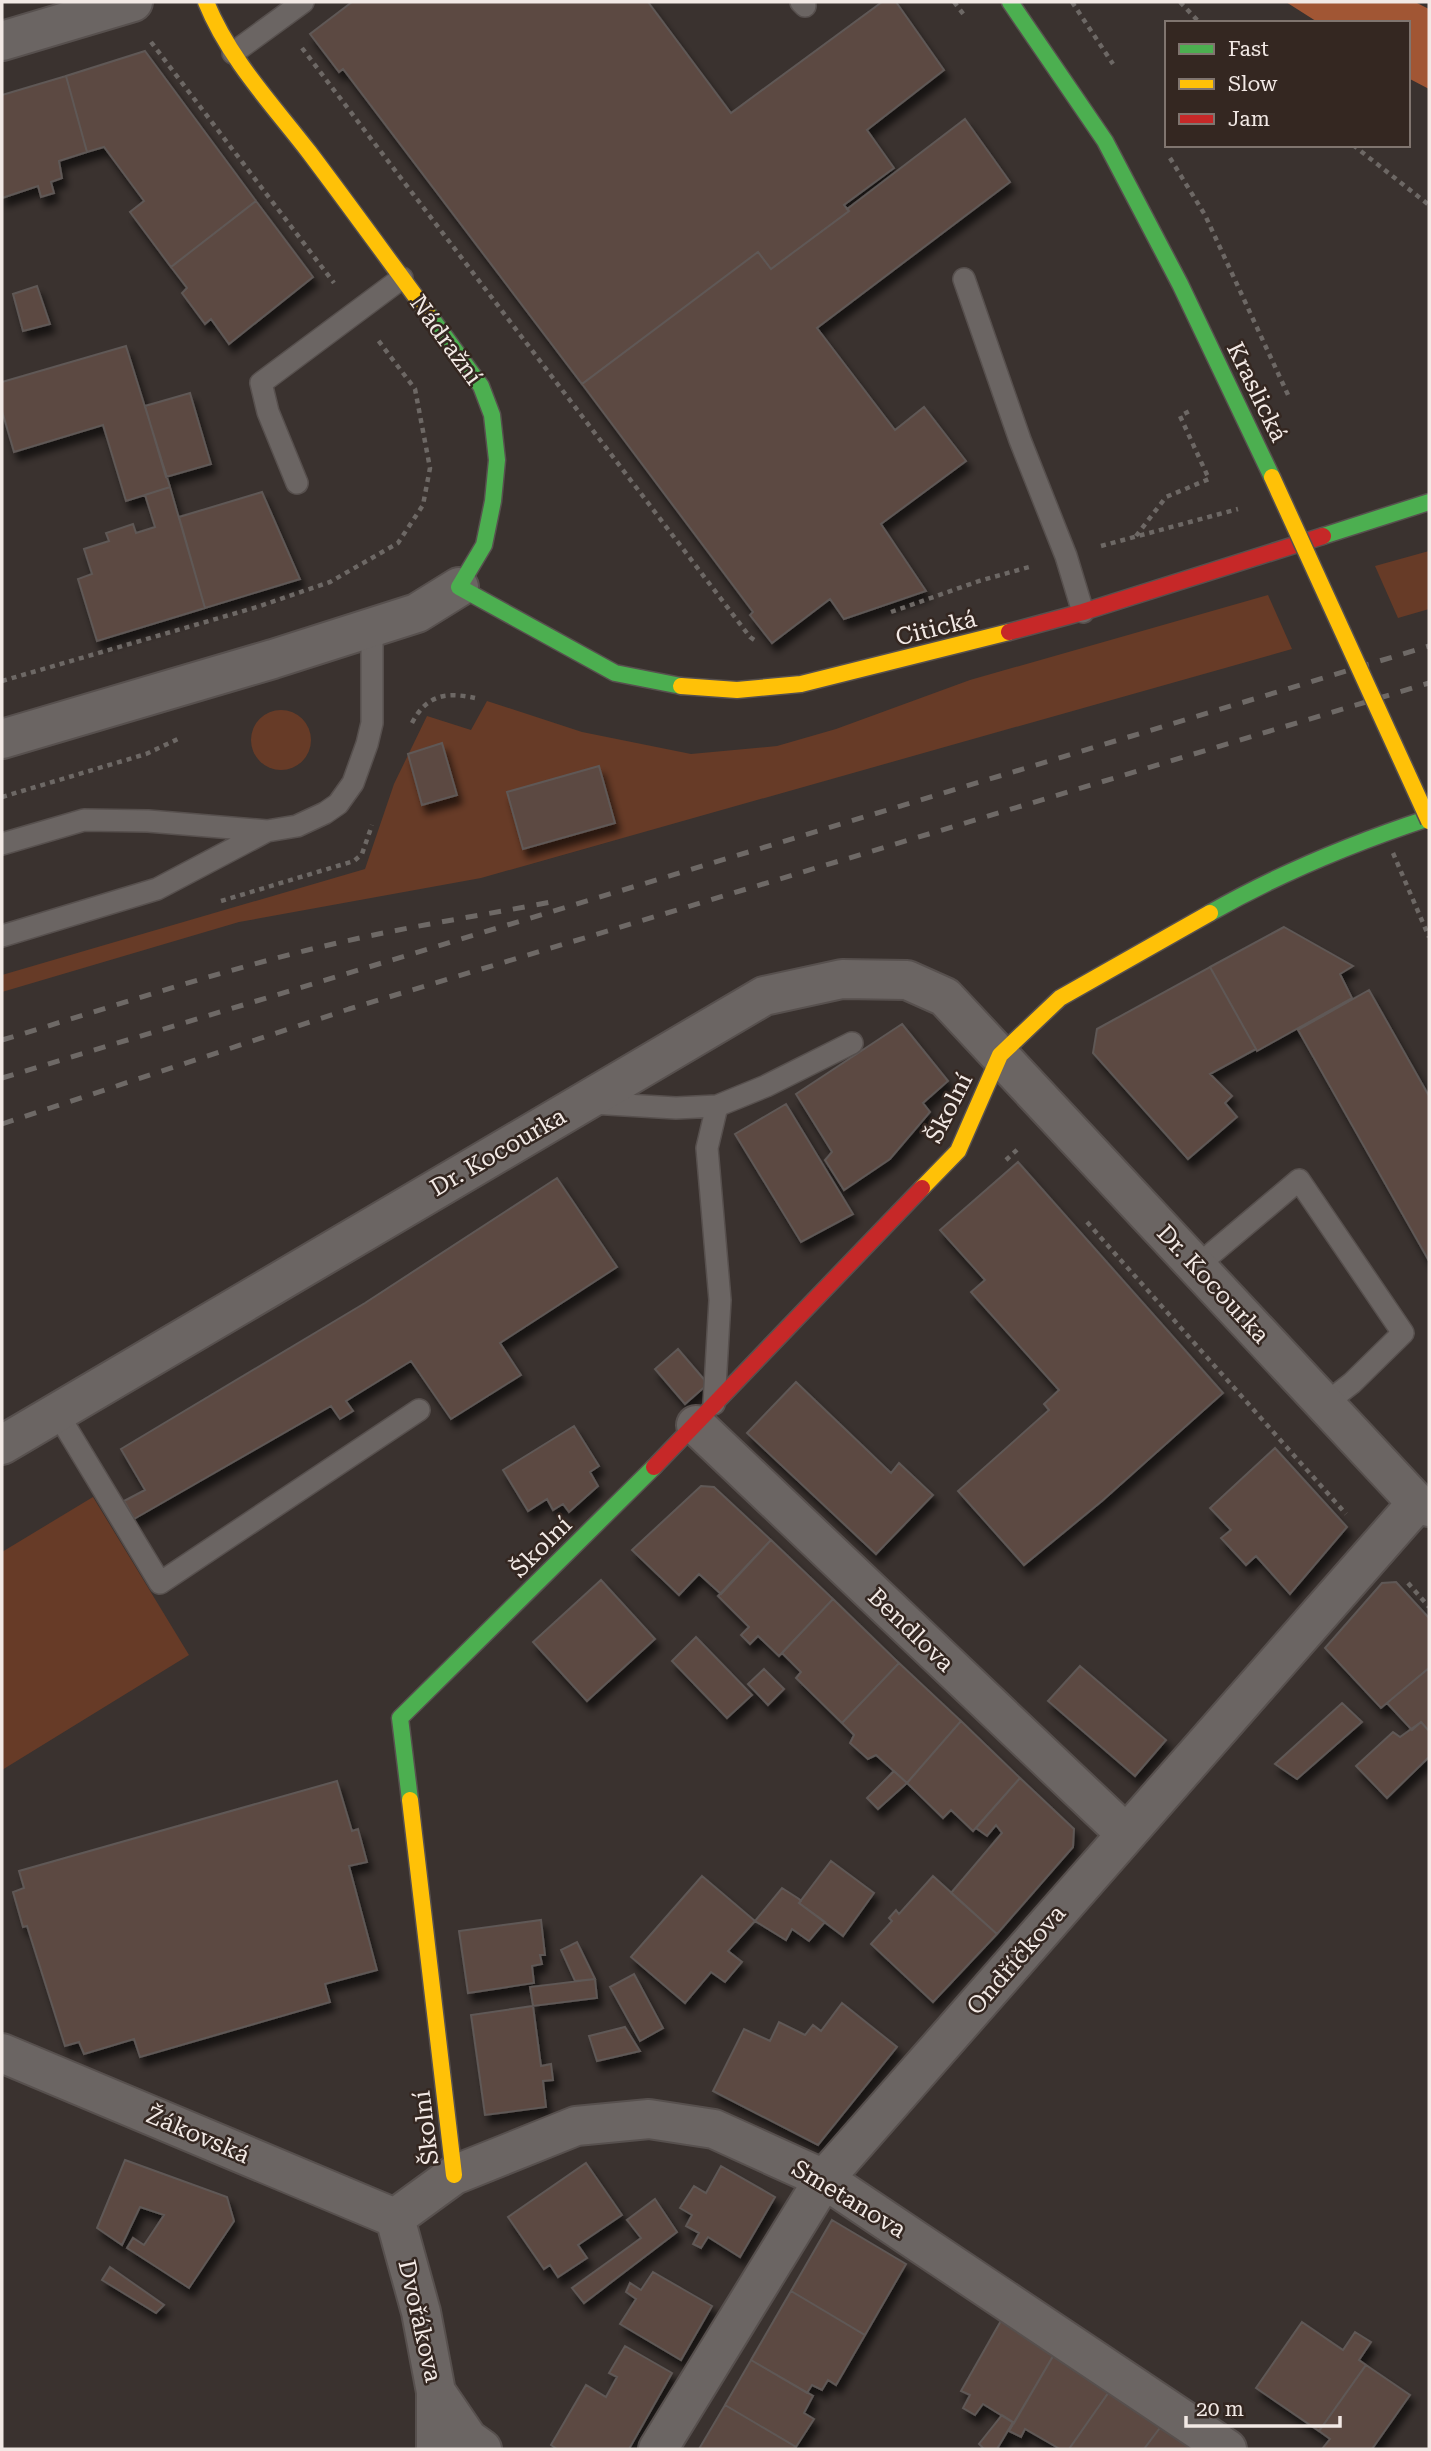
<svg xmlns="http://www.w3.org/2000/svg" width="1431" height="2451" font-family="'Roboto Serif',serif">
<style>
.green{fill:#673b27}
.water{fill:#a15634}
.building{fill:#5c4a42;stroke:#5f5856;stroke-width:2;filter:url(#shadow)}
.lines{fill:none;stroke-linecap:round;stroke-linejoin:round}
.lane-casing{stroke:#57504e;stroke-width:24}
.street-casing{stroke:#57504e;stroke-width:42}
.fast-casing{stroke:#57504e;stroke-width:19}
.slow-casing{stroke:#57504e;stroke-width:19}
.jam-casing{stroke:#57504e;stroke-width:19}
.path{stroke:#6d6865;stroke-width:4.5;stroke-dasharray:5 5;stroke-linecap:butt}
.lane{stroke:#6b6563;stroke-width:21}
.street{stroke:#6b6563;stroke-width:38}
.fast{stroke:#4caf50;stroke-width:16}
.slow{stroke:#ffc107;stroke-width:16}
.jam{stroke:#c62828;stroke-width:16}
.rail{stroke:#6e6966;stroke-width:5;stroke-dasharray:12 12;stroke-linecap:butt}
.slow-bridge-casing{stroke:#57504e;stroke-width:19;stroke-linecap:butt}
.path-bridge{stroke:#6d6865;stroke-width:4.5;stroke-dasharray:5 5;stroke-linecap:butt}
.slow-bridge{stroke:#ffc107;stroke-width:16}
.labels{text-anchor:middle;stroke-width:5;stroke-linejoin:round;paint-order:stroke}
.street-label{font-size:24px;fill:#f2e9e5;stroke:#342721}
</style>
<defs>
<filter id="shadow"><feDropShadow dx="4.5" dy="8" stdDeviation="3.5" flood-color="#0009"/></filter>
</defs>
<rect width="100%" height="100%" fill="#3a322f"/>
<path class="green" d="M1429,551V609L1398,618L1375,566Z
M1268,595L1292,649L481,878L239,922L2,992V975L365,869L394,784L427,716L471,730L487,701L582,732L691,754L777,746L836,729L970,680Z
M251 740a30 30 0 1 1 60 0a30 30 0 1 1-60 0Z
M93,1497L189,1655L2,1770V1552Z"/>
<path class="water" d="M1286,2H1415L1429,9V89L1408,78V23H1319Z"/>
<path class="building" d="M352,2H648L731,113L882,2H896L944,70L867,130L894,168L844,205L849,211L771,269L758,252L582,384L343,69L339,72L310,34Z
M145,51L256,201L171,267L130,212L144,201L104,147L87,152L66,76Z
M66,76L87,152L59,161L62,178L51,182L54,193L41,197L38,186L2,198V95Z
M965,119L1010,182L817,328L895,430L924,407L966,461L881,524L926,591L844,619L830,599L772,643L750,615L753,612L582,384L758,252L771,269L849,211L847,209Z
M256,201L313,277L229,344L211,319L205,324L182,293L187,288L171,267Z
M37,286L50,324L23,331L13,294Z
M126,346L170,487L126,501L103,425L14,452L2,411V382Z
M190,393L211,464L166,477L145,406Z
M170,487L205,608L97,641L78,579L92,574L84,549L109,541L106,533L133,524L136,533L155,527L145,495Z
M262,492L300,579L205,608L179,517Z
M442,743L457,795L422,805L408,754Z
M599,766L615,823L523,849L507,792Z
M1284,927L1353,966L1340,974L1352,998L1257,1051L1210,967Z
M1210,967L1256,1049L1210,1074L1232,1096L1225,1103L1237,1117L1188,1159L1093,1053L1097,1029Z
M1369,990L1429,1096V1261L1298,1030Z
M902,1024L948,1081L923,1103L930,1112L890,1159L844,1190L825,1160L832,1152L796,1094Z
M786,1104L853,1214L801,1242L735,1134Z
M1018,1162L1223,1393L1102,1501L1024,1565L958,1491L1049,1410L1044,1404L1059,1390L971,1292L985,1280L940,1230Z
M557,1178L617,1267L500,1343L521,1375L451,1419L411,1361L346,1401L353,1411L340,1419L331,1406L134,1519L124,1501L145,1490L121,1449L365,1303Z
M678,1349L708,1384L685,1404L655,1369Z
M796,1382L891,1473L899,1463L933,1495L876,1554L747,1433Z
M574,1426L599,1466L590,1472L598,1486L569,1512L563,1504L553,1510L547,1499L528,1511L503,1470Z
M1275,1448L1347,1527L1290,1594L1256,1556L1246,1565L1221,1538L1231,1530L1210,1508Z
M701,1486L714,1487L771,1540L721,1594L699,1574L679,1595L632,1550Z
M771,1540L833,1599L779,1656L758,1636L750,1644L741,1635L749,1627L718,1596Z
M601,1580L655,1639L587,1701L533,1642Z
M1396,1582L1429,1618V1668L1381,1708L1325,1648L1382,1583Z
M833,1599L899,1663L842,1723L796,1678L801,1672L782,1653Z
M696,1637L752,1695L727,1718L672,1661Z
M899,1663L961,1721L907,1783L876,1755L868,1759L850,1743L854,1735L842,1723Z
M1080,1666L1166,1740L1135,1776L1048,1701Z
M1429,1668V1731L1421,1722L1412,1730L1387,1703Z
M764,1669L784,1689L768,1705L748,1684Z
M1342,1703L1362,1722L1297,1779L1275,1764Z
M961,1721L1020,1778L973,1831L951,1810L943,1818L907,1783Z
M1421,1722L1429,1731V1757L1387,1798L1356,1766L1393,1732L1400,1737Z
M894,1771L907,1783L878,1809L867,1798Z
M1020,1778L1074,1829L1073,1847L997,1934L951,1893L1002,1833L996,1825L987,1836L976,1828Z
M337,1781L352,1831L358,1829L367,1862L349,1866L377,1970L325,1984L330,2002L140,2057L134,2039L84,2054L79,2042L65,2046L27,1926L23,1927L13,1892L24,1888L19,1871Z
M831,1861L874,1893L843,1936L799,1903Z
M702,1876L755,1921L728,1951L742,1962L725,1982L711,1972L685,2003L631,1957Z
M933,1876L997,1934L933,2002L871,1944L892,1921L889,1918L896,1910L899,1914Z
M782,1888L799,1899L801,1901L799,1903L825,1922L809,1941L792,1929L786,1940L755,1921Z
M541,1920L545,1955H540L542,1964L532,1966L534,1983L468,1993L459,1931Z
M577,1942L595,1979L575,1981L561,1950Z
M634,1974L663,2028L640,2041L610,1987Z
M595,1979L597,1998L533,2006L530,1987Z
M842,2003L897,2047L818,2145L713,2091L744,2029L770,2041L779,2022L805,2035L813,2025L821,2031Z
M533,2006L541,2066L551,2064L553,2080L543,2081L546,2107L485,2115L471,2015Z
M625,2027L640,2051L597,2061L589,2036Z
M125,2160L227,2197L234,2221L189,2288L127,2248L133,2238L144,2245L164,2215L140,2207L122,2245L97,2228Z
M586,2163L622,2215L578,2245L587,2258L558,2277L550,2265L544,2269L508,2217Z
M721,2166L775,2197L740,2257L708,2237L701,2248L693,2244L699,2233L686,2226L692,2215L680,2208L694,2186L706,2193Z
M655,2199L677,2232L584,2303L572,2288L641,2238L627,2220Z
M832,2220L906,2264L865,2335L791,2291Z
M110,2267L164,2305L156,2313L102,2280Z
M653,2272L712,2306L681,2360L620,2324L636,2299L626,2292L630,2283L641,2290Z
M791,2291L865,2335L836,2385L828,2380L822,2390L812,2385L807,2393L751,2360Z
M1002,2319L1056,2351L1014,2423L983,2404L975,2415L963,2408L970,2395L961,2391Z
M1302,2322L1343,2350L1355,2332L1371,2342L1359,2360L1366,2365L1319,2431L1256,2388Z
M625,2346L672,2373L629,2449H557L551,2445L586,2385L606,2397L617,2377L609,2373Z
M1056,2351L1111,2389L1069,2449H1060L1025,2429L1021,2437L1009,2431Z
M751,2360L813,2396L804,2413L814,2419L796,2447L725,2405Z
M1366,2365L1410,2395L1372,2449H1322L1330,2439L1319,2431Z
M1111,2389L1162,2425L1144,2449H1069Z
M725,2405L796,2447L795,2449H699Z
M1002,2415L1013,2422L997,2449H984L979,2444Z
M1162,2425L1197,2449H1144Z"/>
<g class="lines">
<g class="lane-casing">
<path id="lane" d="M801,2L805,6
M233,53L303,2
M964,279L1020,440L1066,556L1083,612
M297,483L268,412L261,383L402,278
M2,844L84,820L148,821L267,831L297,826L325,813L338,804L353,783L367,744L372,723V627
M2,936L157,889L267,831
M591,1103L676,1108L717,1106L766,1086L852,1043
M1197,1266L1299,1180L1403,1333L1352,1383L1325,1404
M714,1404L720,1300L707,1148L717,1106
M56,1411L160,1583L419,1410"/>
</g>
<g class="street-casing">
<path id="street" d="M2,41L133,2
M2,739L273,659L417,613L459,587
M696,1425L1126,1834
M2,1445L764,996L842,979L907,980L945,997L1417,1503L1429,1507
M2,2053L395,2218
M395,2218L454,2175L576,2126L649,2119L714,2129L824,2179L1227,2449
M395,2218L421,2312L436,2392L468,2439L482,2449
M436,2449V2392
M658,2449L824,2179L1417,1503"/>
</g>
<g class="fast-casing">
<path id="fast" d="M1010,2L1105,141L1180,284L1272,477
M427,312L481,386L492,415L497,460L493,501L484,545L459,587L615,673L681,686
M1323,536L1429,502
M1210,913C1280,873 1353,843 1429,818
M410,1800L400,1718L654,1467"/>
</g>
<g class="slow-casing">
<path id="slow" d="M206,2C229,59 272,104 309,152C349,205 388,259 427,312
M681,686L737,690L801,684L1009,632
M922,1188L958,1151L1000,1055L1060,998L1210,913
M410,1800L454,2175"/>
</g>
<g class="jam-casing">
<path id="jam" d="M1009,632L1083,612L1323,536
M654,1467L922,1188"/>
</g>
<path class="path" d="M954,2L964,15
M1072,2L1113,64
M1180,2L1200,23
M151,42L334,283
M302,48L750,637L756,641
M1353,145L1429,205
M1170,158L1205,215L1289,397
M1136,536L1166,497L1209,479L1180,416L1190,411
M1101,546L1238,509
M891,612L979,581L1029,567
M2,681L257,607L330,582L398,543L423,505L430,468L415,389L378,340
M412,723C427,694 447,692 475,698
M2,797L146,754L180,738
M221,901L354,861L362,854L372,825
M1006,1160L1020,1147
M1087,1222L1346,1514
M1408,1583L1429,1607"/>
<use href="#lane" class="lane"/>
<use href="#street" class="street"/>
<use href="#fast" class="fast"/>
<use href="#slow" class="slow"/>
<use href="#jam" class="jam"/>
<path class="rail" d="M2,1040C112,1007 221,970 333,944C405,927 478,916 551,902
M2,1078L1429,646
M2,1124L349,1009L1429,683"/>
<g class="slow-bridge-casing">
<path id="slow-bridge" d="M1272,477L1429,821"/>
</g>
<path class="path-bridge" d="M1393,853L1429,937"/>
<use href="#slow-bridge" class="slow-bridge"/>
</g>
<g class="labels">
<g class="street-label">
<text transform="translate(446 340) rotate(54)" y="8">Nádražní</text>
<text transform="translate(1257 392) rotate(64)" y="8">Kraslická</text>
<text transform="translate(936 628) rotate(-14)" y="8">Citická</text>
<text transform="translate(949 1108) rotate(-63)" y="8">Školní</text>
<text transform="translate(498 1152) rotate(-30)" y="8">Dr. Kocourka</text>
<text transform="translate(1213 1284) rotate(47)" y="8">Dr. Kocourka</text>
<text transform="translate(541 1547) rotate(-45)" y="8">Školní</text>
<text transform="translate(911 1630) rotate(44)" y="8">Bendlova</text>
<text transform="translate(1016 1960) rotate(-49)" y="8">Ondříčkova</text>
<text transform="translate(426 2128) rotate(-97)" y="8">Školní</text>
<text transform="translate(198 2135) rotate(23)" y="8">Žákovská</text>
<text transform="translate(849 2199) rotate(31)" y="8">Smetanova</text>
<text transform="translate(420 2321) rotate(77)" y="8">Dvořákova</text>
</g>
</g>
<rect width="1431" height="2451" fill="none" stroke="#f2e9e5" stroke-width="7"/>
<rect x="1165" y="21" width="245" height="126" fill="#342721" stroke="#80756f" stroke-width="2"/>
<rect x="1179" y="44" width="35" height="10" fill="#4caf50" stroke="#80756f" stroke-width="2"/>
<text x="1228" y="56" font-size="21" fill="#f2e9e5">Fast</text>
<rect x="1179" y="79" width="35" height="10" fill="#ffc107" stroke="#80756f" stroke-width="2"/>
<text x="1228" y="91" font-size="21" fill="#f2e9e5">Slow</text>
<rect x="1179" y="114" width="35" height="10" fill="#c62828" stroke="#80756f" stroke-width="2"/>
<text x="1228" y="126" font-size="21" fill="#f2e9e5">Jam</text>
<path d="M1186 2416v10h154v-10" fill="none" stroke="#f2e9e5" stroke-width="3.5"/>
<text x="1196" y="2416" font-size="21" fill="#f2e9e5" stroke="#342721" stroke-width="5" paint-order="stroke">20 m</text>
</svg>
